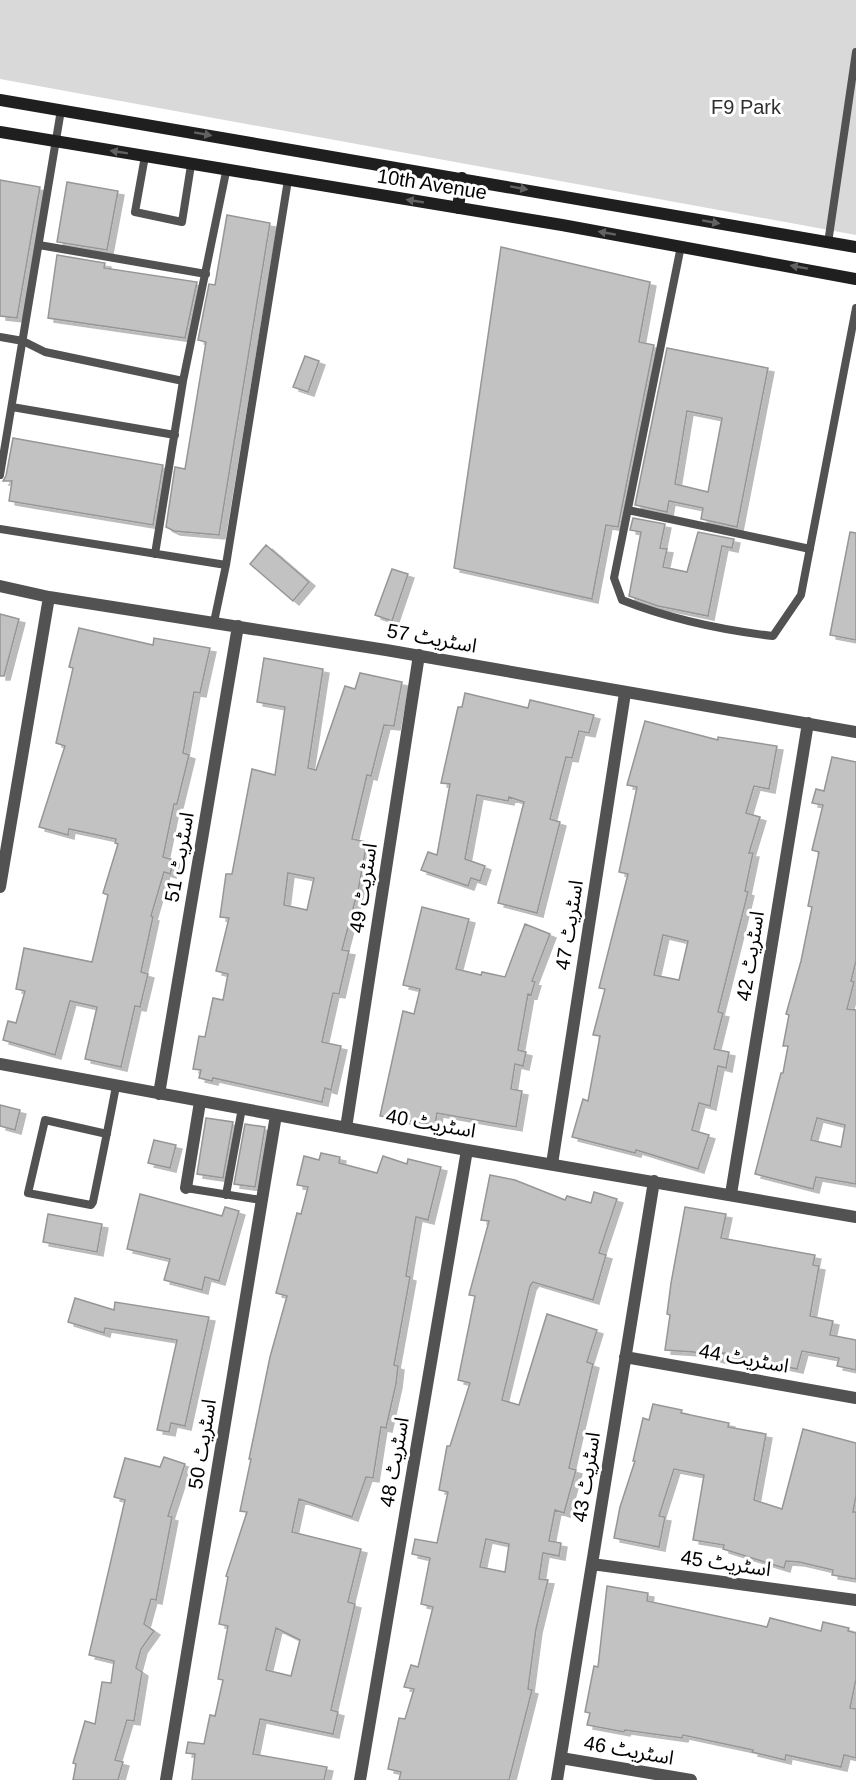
<svg xmlns="http://www.w3.org/2000/svg" width="856" height="1780" font-family="Arial,'Noto Sans Arabic',sans-serif">
<style>
.green{fill:#d9d9d9}
.building{fill:#c2c2c2;stroke:#969696;stroke-width:1.5;fill-rule:evenodd;filter:url(#shadow)}
.lines{fill:none;stroke-linecap:round;stroke-linejoin:round}
.lane{stroke:#525252;stroke-width:8}
.street{stroke:#525252;stroke-width:12}
.secondary{stroke:#1f1f1f;stroke-width:12}
.oneway{fill:#626262}
.labels{text-anchor:middle;stroke-width:6;stroke-linejoin:round;paint-order:stroke}
.park-label{font-size:20px;fill:#303030;stroke:#fff}
.street-label{font-size:20px;fill:#000;stroke:#fff}
</style>
<defs>
<filter id="shadow"><feDropShadow dx="6" dy="4" stdDeviation="0" flood-color="#0004"/></filter>
</defs>
<rect width="100%" height="100%" fill="#fff"/>
<path class="green" d="M0,0H856V235L0,79Z"/>
<path class="building" d="M0,180L40,187L17,318L0,316Z
M67,182L118,191L107,250L57,242Z
M227,215L270,223L219,535L174,531L166,527L175,467L185,469L206,342L198,340L209,284L215,285Z
M501,247L650,282L639,342L654,345L618,527L606,525L592,599L454,568Z
M57,255L105,263L104,268L197,282L185,338L48,318Z
M667,348L768,368L737,527L701,519L703,508L669,501L667,512L635,505ZM687,411L722,418L708,492L675,484Z
M305,356L319,361L308,392L293,387Z
M13,438L163,465L153,525L9,501L12,481H3L6,476Z
M633,518L665,524L660,548L667,549L663,567L687,572L698,532L734,539L732,548L722,546L708,616L658,606L629,596L641,532L630,530Z
M850,532L856,533V640L830,635Z
M266,545L309,582L293,601L250,564Z
M392,569L408,574L392,621L375,615Z
M0,614L19,619L4,676H0Z
M79,628L153,645L154,638L210,648L200,693L194,692L183,753L189,755L177,804H174L163,857L174,860L170,874L164,872L151,916L153,917L141,972L148,974L140,1007L135,1006L121,1067L85,1059L97,1007L70,1001L55,1055L3,1040L8,1021L16,1023L25,991L16,989L24,948L92,962L108,895L103,893L118,844L115,843L116,839L69,829L68,835L39,827L65,746L56,743L73,668L69,667Z
M264,658L323,669L308,768L316,770L345,686L355,689L360,673L402,682L394,726L384,725L371,776L367,775L352,839L367,842L359,886L342,950L349,951L339,994L333,993L322,1042L341,1046L331,1090L325,1088L322,1102L213,1078L212,1081L199,1078L201,1070L193,1069L199,1036L205,1037L213,998L223,1000L228,974L216,971L229,918L220,917L226,874H232L252,769L275,775L285,707L257,702ZM288,873L314,878L307,910L284,905Z
M465,693L528,708L530,700L594,715L589,733L579,731L572,758L566,757L550,819L560,822L537,913L498,903L524,802L509,797L508,801L477,795L465,859L485,866L480,881L471,878L468,886L421,870L428,852L437,855L450,784L441,783L458,707H462Z
M645,721L718,740V737L777,746L769,789L754,786L746,813L760,817L749,853H753L745,891L748,892L718,1012L723,1013L714,1049L729,1052L726,1068L718,1066L710,1106L699,1103L692,1130L709,1135L698,1169L636,1150L635,1153L572,1137L583,1099L588,1101L600,1036L593,1035L605,989L599,988L628,874L619,872L637,787L627,785ZM663,935L688,941L679,980L654,975Z
M832,757L856,762V961L851,981L854,982L847,1009L856,1010V1184L816,1177L813,1189L755,1174L781,1073H783L788,1046H783L789,1015L786,1014L801,961L812,907L808,906L819,852L812,850L823,805L812,803L816,789L824,791ZM817,1118L845,1125L841,1147L811,1140Z
M422,907L469,919L456,969L481,975L482,972L505,977L525,924L550,934L532,981L535,982L531,995L528,994L518,1050L526,1052L523,1066L515,1064L511,1089L522,1091L516,1127L437,1113L435,1125L380,1116L403,1011L414,1014L420,989L403,985Z
M0,1105L20,1110L15,1130L0,1126Z
M206,1118L233,1122L223,1178L197,1174Z
M245,1124L265,1127L255,1187L234,1184Z
M154,1140L176,1145L170,1168L148,1163Z
M321,1153L340,1157L339,1163L377,1173L383,1156L407,1164L408,1159L441,1167L428,1220L416,1217L406,1276L410,1277L394,1365L398,1366L396,1384L386,1428L381,1427L373,1478L366,1477L352,1517L299,1499L292,1532L361,1549L348,1602L355,1604L331,1710L338,1712L333,1734L260,1719L253,1754L327,1767L324,1780H192L195,1754L186,1753L188,1742L204,1744L210,1715L215,1716L223,1680L218,1679L228,1626L219,1624L228,1577L226,1576L247,1512L240,1511L251,1459H249L270,1357L287,1296L276,1293L297,1213L301,1214L308,1187L297,1185L304,1156L319,1160ZM276,1628L300,1640L291,1676L266,1670Z
M490,1175L515,1180L565,1200L567,1196L591,1203L594,1192L617,1199L599,1253L606,1255L593,1300L533,1282L530,1286L502,1400L519,1405L547,1314L597,1330L587,1362L593,1364L569,1468L576,1470L564,1513L555,1510L549,1541L561,1543L559,1556L543,1553L539,1579L548,1580L536,1629L528,1689L532,1690L509,1780H399L401,1772L388,1769L399,1718L405,1719L414,1689L404,1687L411,1665L418,1667L433,1607L421,1604L430,1558L412,1554L415,1539L437,1543L448,1492L439,1490L447,1446H450L470,1383L458,1380L475,1296L469,1295L489,1221L481,1220ZM486,1539L509,1544L505,1572L480,1567Z
M140,1194L222,1216L225,1207L239,1211L219,1281L205,1277L202,1290L164,1280L170,1259L127,1249Z
M685,1207L726,1214L721,1238L815,1255L813,1265L819,1266L810,1316L833,1321L830,1335L856,1340V1370L837,1366L839,1358L802,1351L797,1369L723,1353L722,1360L694,1352L665,1350L670,1315L667,1314L671,1283Z
M48,1214L102,1224L97,1252L43,1242Z
M75,1298L114,1310L115,1302L209,1317L185,1426L171,1423L169,1432L157,1430L177,1340L105,1328L104,1333L68,1322Z
M653,1404L682,1410L681,1413L729,1423L728,1427L766,1434L754,1500L782,1509L803,1429L856,1443V1496L853,1512H856V1579L832,1575L833,1570L799,1562L786,1561L784,1568L723,1549L724,1545L693,1540L704,1475L674,1469L659,1516L665,1517L659,1547L614,1538L620,1507L635,1461H633L643,1418L649,1420Z
M164,1457L185,1464L168,1516L172,1517L156,1600L151,1599L144,1624L154,1631L141,1649L136,1668L142,1672L134,1721L127,1720L115,1760L123,1762L118,1780H73L76,1764L73,1763L85,1721L95,1724L102,1682L111,1683L114,1661L89,1655L125,1500L114,1497L125,1458L160,1467Z
M607,1586L648,1593L647,1601L767,1627L770,1618L821,1631L823,1622L849,1628L848,1631L856,1633V1679L850,1708L856,1709V1758L844,1755L841,1767L786,1755L785,1760L752,1752L753,1750L683,1735L682,1738L625,1730L624,1732L587,1725L590,1713L585,1712L594,1666L598,1667Z"/>
<g class="lines">
<path class="lane" d="M145,156L135,212L182,222L191,165
M828,243L856,52
M39,245L206,274
M681,246L614,578L622,600C670,619 721,630 773,636L801,595L856,308
M0,337L23,341L45,352L183,381L155,554
M183,381L226,172
M12,407L175,435
M0,475L61,110
M628,510L810,549
M0,529L226,565
M214,622L226,565L288,180
M107,1134L45,1120L28,1193L91,1205L93,1202C101,1163 109,1124 116,1086
M186,1188L261,1200
M226,1195L242,1108"/>
<path class="street" d="M0,586L49,597L386,650L856,732
M0,887L49,597
M0,1064L467,1150L856,1217
M159,1094L238,626
M346,1128L419,655
M552,1164L625,693
M186,1188L200,1102
M731,1194L808,723
M625,1357L856,1398
M592,1564L856,1600
M561,1758L691,1780
M166,1780L276,1115
M360,1780L467,1150
M557,1780L654,1181"/>
<path class="secondary" d="M0,100L856,247
M0,132L562,225L856,279
M458,208L462,178"/>
</g>
<defs><path id="oneway-solid" d="M-6-.8H1V-3.2L6.5 0L1 3.2V.8H-6Z" transform="scale(1.5)"/></defs>
<g class="oneway">
<use href="#oneway-solid" transform="translate(203 134) rotate(10)"/>
<use href="#oneway-solid" transform="translate(119 152) rotate(-171)"/>
<use href="#oneway-solid" transform="translate(519 188) rotate(10)"/>
<use href="#oneway-solid" transform="translate(415 201) rotate(-171)"/>
<use href="#oneway-solid" transform="translate(711 222) rotate(10)"/>
<use href="#oneway-solid" transform="translate(607 233) rotate(-170)"/>
<use href="#oneway-solid" transform="translate(799 267) rotate(-170)"/>
</g>
<g class="labels">
<g class="park-label">
<text x="746" y="114">F9 Park</text>
</g>
<g class="street-label">
<text transform="translate(432 184) rotate(9)" y="7">10th Avenue</text>
<text transform="translate(432 638) rotate(10)" y="7">اسٹریٹ 57</text>
<text transform="translate(179 857) rotate(-80)" y="7">اسٹریٹ 51</text>
<text transform="translate(363 888) rotate(-81)" y="7">اسٹریٹ 49</text>
<text transform="translate(569 925) rotate(-81)" y="7">اسٹریٹ 47</text>
<text transform="translate(750 956) rotate(-81)" y="7">اسٹریٹ 42</text>
<text transform="translate(431 1123) rotate(10)" y="7">اسٹریٹ 40</text>
<text transform="translate(744 1358) rotate(10)" y="7">اسٹریٹ 44</text>
<text transform="translate(202 1444) rotate(-81)" y="7">اسٹریٹ 50</text>
<text transform="translate(394 1462) rotate(-80)" y="7">اسٹریٹ 48</text>
<text transform="translate(586 1477) rotate(-81)" y="7">اسٹریٹ 43</text>
<text transform="translate(726 1563) rotate(8)" y="7">اسٹریٹ 45</text>
<text transform="translate(629 1750) rotate(10)" y="7">اسٹریٹ 46</text>
</g>
</g>
</svg>
